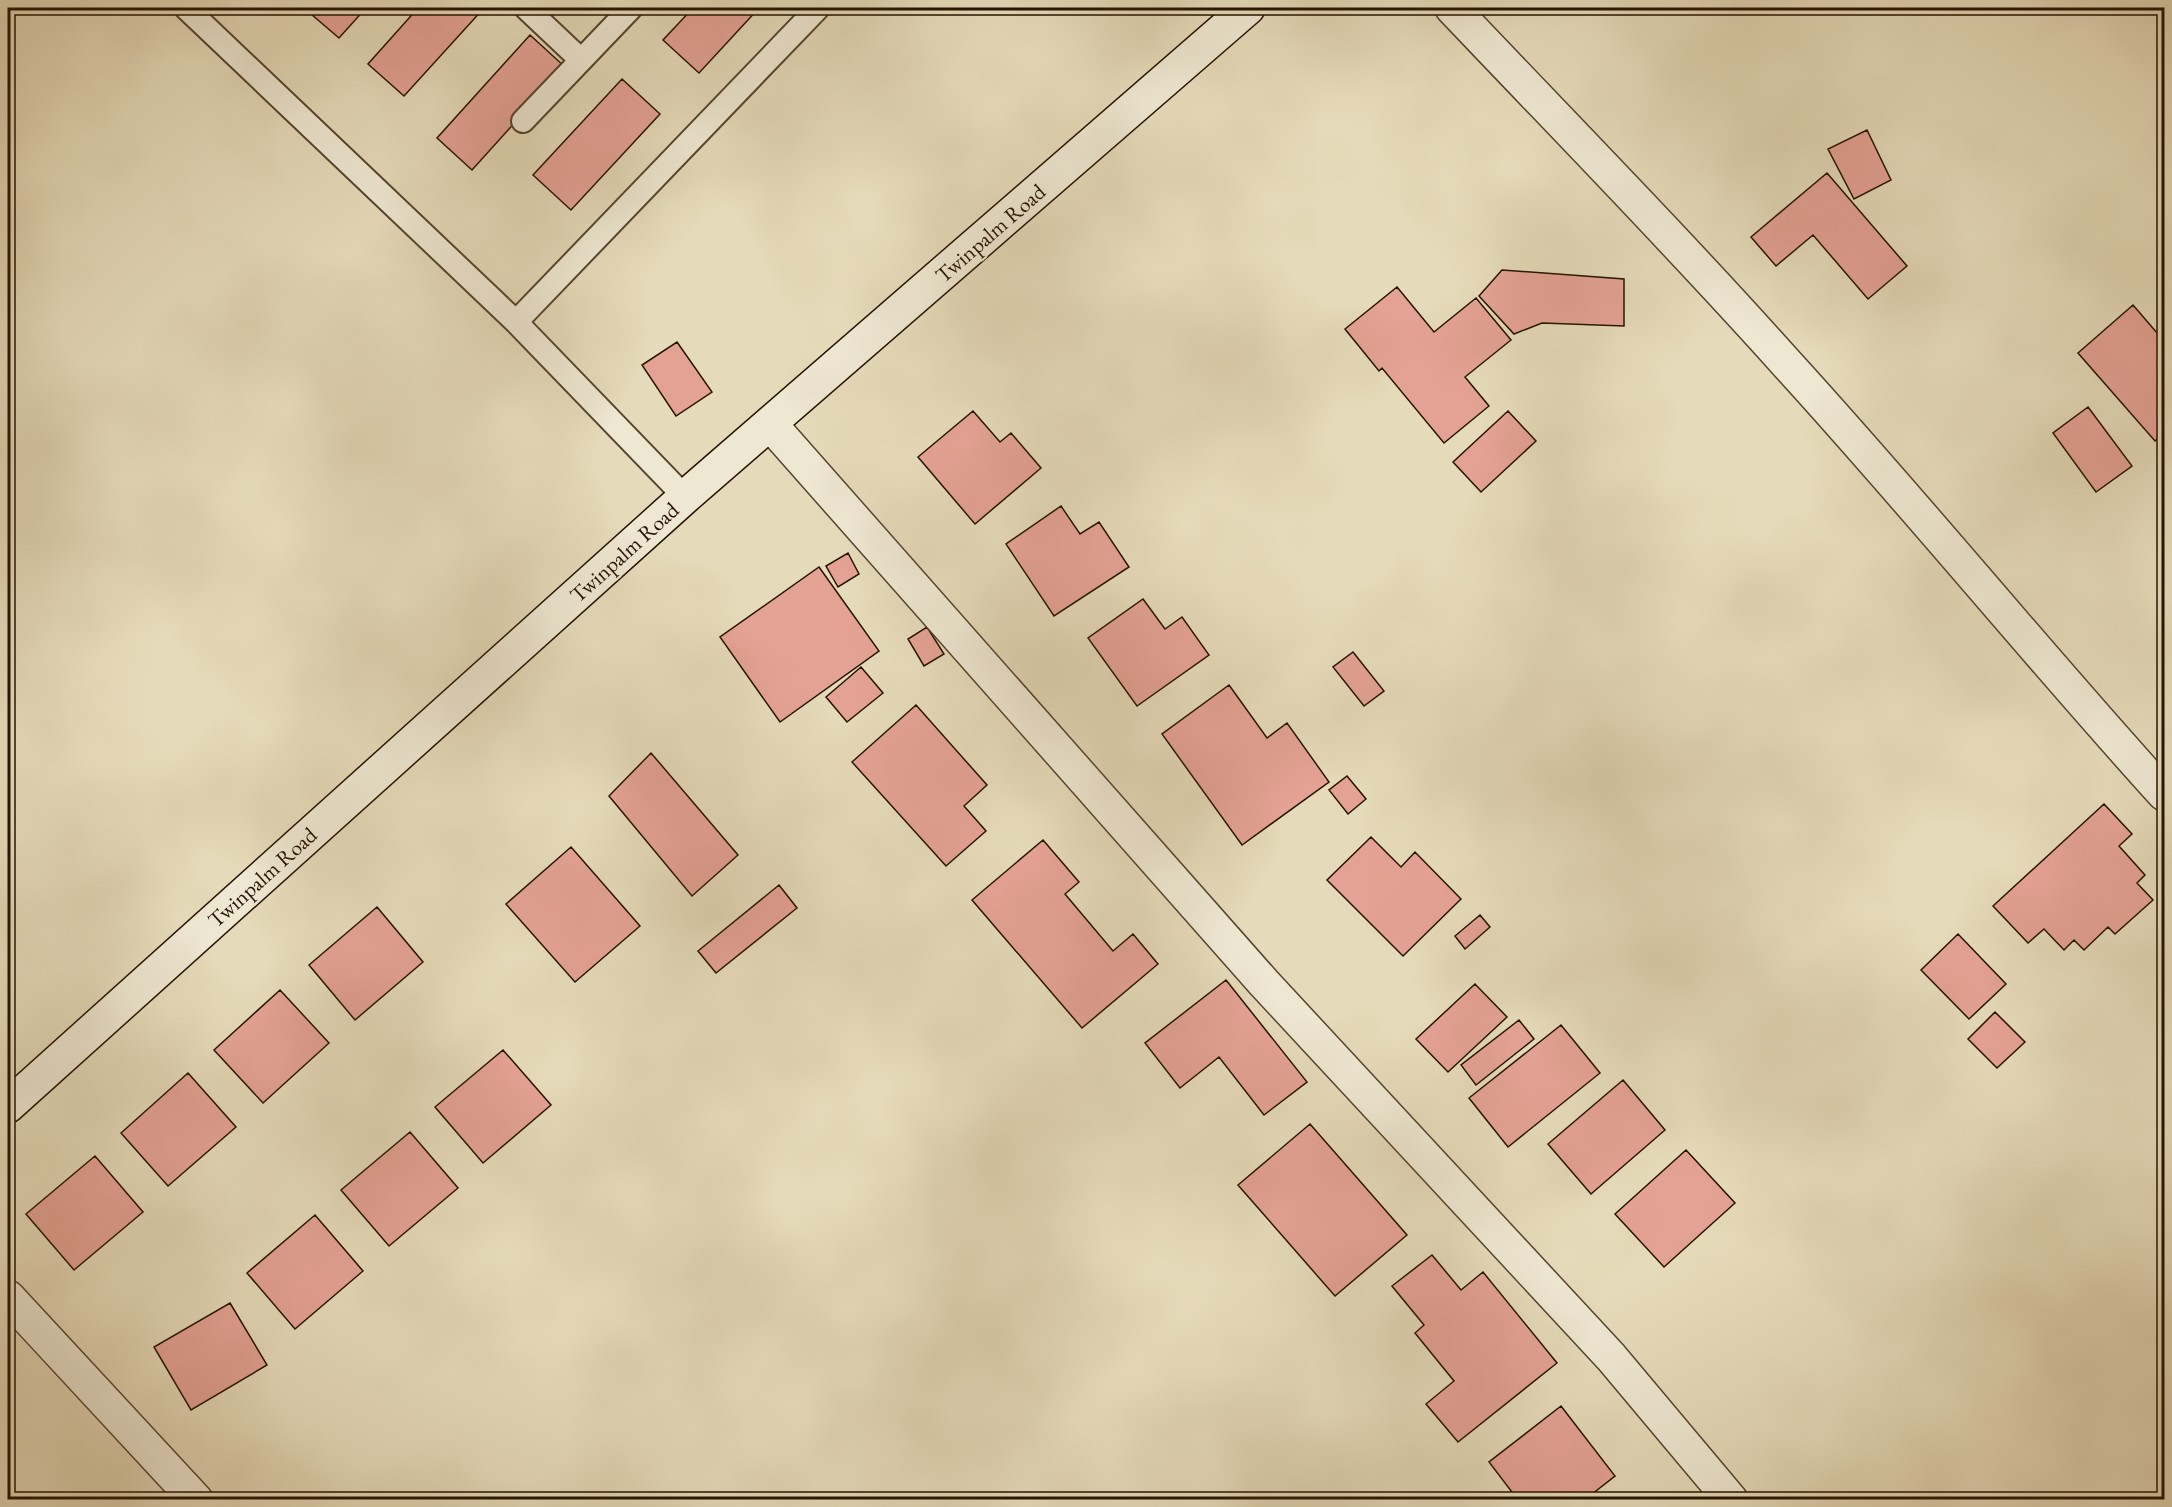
<svg xmlns="http://www.w3.org/2000/svg" width="2172" height="1507" font-family="'EB Garamond',serif">
<style>
.building{fill:#e4a294;stroke:#261300;stroke-width:1.5}
.lines{fill:none;stroke-linecap:round;stroke-linejoin:round}
.service-casing{stroke:#56452e;stroke-width:26}
.minor-casing{stroke:#56452e;stroke-width:36}
.secondary-casing{stroke:#261300;stroke-width:36}
.service{stroke:#eee7d2;stroke-width:22}
.minor{stroke:#eee7d2;stroke-width:33}
.secondary{stroke:#eee7d2;stroke-width:33}
.labels{text-anchor:middle;stroke-width:4.5;stroke-linejoin:round;paint-order:stroke}
.street-label{font-size:22px;fill:#261300;stroke:#eee7d2}
</style>
<rect width="100%" height="100%" fill="#e5dab9"/>
<filter id="stains"><feTurbulence type="fractalNoise" baseFrequency=".00333" numOctaves="4"/><feColorMatrix values="0 0 0 0 .2 0 0 0 0 .09 0 0 0 0 .02 0 0 0 .5 -.17"/></filter>
<radialGradient id="worn" r=".72"><stop offset=".6" stop-color="#630" stop-opacity="0"/><stop offset="1" stop-color="#630" stop-opacity=".3"/></radialGradient>
<path class="building" d="M304,8H366L339,38Z
M418,8H484L404,96L368,64Z
M693,8H759L699,73L663,40Z
M530,35L565,67L472,170L437,138Z
M622,79L660,114L571,210L533,175Z
M1867,130L1891,180L1854,199L1828,149Z
M1827,173L1907,266L1868,299L1813,235L1776,266L1751,237Z
M1502,270L1624,279V326L1542,323L1514,334L1479,296Z
M1397,287L1434,332L1476,298L1511,340L1465,377L1489,406L1444,443L1382,368L1379,371L1345,329Z
M2133,305L2164,341V360L2158,366L2164,373V433L2155,441L2078,353Z
M677,342L712,392L676,416L642,365Z
M2088,407L2132,466L2096,492L2053,433Z
M973,411L1000,442L1011,433L1041,468L975,524L918,457Z
M1508,411L1536,441L1481,492L1453,462Z
M1061,506L1080,534L1099,522L1129,567L1054,616L1006,544Z
M848,553L859,574L838,587L826,566Z
M819,567L879,651L780,722L720,637Z
M1143,599L1165,629L1182,617L1209,655L1137,706L1088,638Z
M927,627L944,654L924,666L908,639Z
M1353,652L1384,691L1364,706L1333,667Z
M861,667L883,693L847,722L826,697Z
M1229,685L1267,738L1287,723L1329,782L1242,845L1162,734Z
M916,705L987,785L964,806L986,831L946,866L852,762Z
M651,753L738,855L692,896L609,796Z
M1347,776L1366,799L1348,814L1329,790Z
M2104,804L2132,834L2119,846L2145,875L2137,883L2153,900L2115,934L2108,927L2084,950L2074,940L2064,950L2044,929L2028,943L1993,906Z
M1371,837L1401,867L1415,852L1461,899L1403,956L1327,880Z
M1043,840L1079,882L1065,894L1113,951L1133,934L1158,964L1082,1028L972,900Z
M571,847L640,926L575,982L506,904Z
M779,885L797,908L716,973L698,951Z
M377,907L423,962L355,1020L309,965Z
M1480,915L1490,927L1465,949L1455,936Z
M1958,934L2006,984L1969,1019L1921,970Z
M1226,980L1307,1082L1264,1115L1219,1057L1180,1088L1145,1043Z
M1475,984L1507,1017L1448,1072L1416,1039Z
M280,990L329,1043L263,1103L214,1050Z
M1995,1012L2025,1042L1997,1068L1968,1039Z
M1519,1020L1534,1039L1476,1085L1461,1065Z
M1561,1025L1600,1073L1508,1147L1469,1098Z
M503,1050L551,1105L483,1163L435,1107Z
M188,1073L236,1127L168,1186L121,1133Z
M1623,1080L1665,1130L1591,1194L1548,1144Z
M1310,1124L1407,1235L1335,1296L1238,1185Z
M410,1132L458,1188L389,1246L341,1190Z
M1686,1150L1735,1203L1664,1267L1615,1214Z
M95,1156L143,1212L74,1270L26,1214Z
M315,1215L363,1271L295,1329L247,1273Z
M1432,1255L1461,1290L1483,1272L1557,1363L1458,1442L1426,1404L1454,1381L1415,1333L1424,1325L1392,1286Z
M230,1303L267,1365L191,1410L154,1347Z
M1561,1406L1615,1476L1587,1498L1589,1500H1518L1489,1462Z"/>
<g class="lines">
<g class="service-casing">
<path id="service" d="M186,8L516,322L685,497
M526,8L581,60
M523,121L631,8
M516,322L818,8"/>
</g>
<g class="minor-casing">
<path id="minor" d="M1452,8C1564,126 1679,243 1788,365C1916,505 2036,653 2164,794
M771,425L1264,983L1611,1357L1731,1500
M8,1297L196,1500"/>
</g>
<g class="secondary-casing">
<path id="secondary" d="M8,1106L685,497L1248,8"/>
</g>
<use href="#service" class="service"/>
<use href="#minor" class="minor"/>
<use href="#secondary" class="secondary"/>
</g>
<g class="labels">
<g class="street-label">
<text transform="translate(990 233) rotate(-41)" y="8">Twinpalm Road</text>
<text transform="translate(624 552) rotate(-42)" y="8">Twinpalm Road</text>
<text transform="translate(262 877) rotate(-42)" y="8">Twinpalm Road</text>
</g>
</g>
<rect width="2172" height="1507" fill="none" stroke="#e5dab9" stroke-width="30"/>
<rect x="9" y="9" width="2154" height="1489" fill="none" stroke="#261300" stroke-width="3"/>
<rect x="15" y="15" width="2142" height="1477" fill="none" stroke="#261300" stroke-width="1.5"/>
<rect width="100%" height="100%" filter="url(#stains)"/>
<rect width="100%" height="100%" fill="url(#worn)"/>
</svg>
